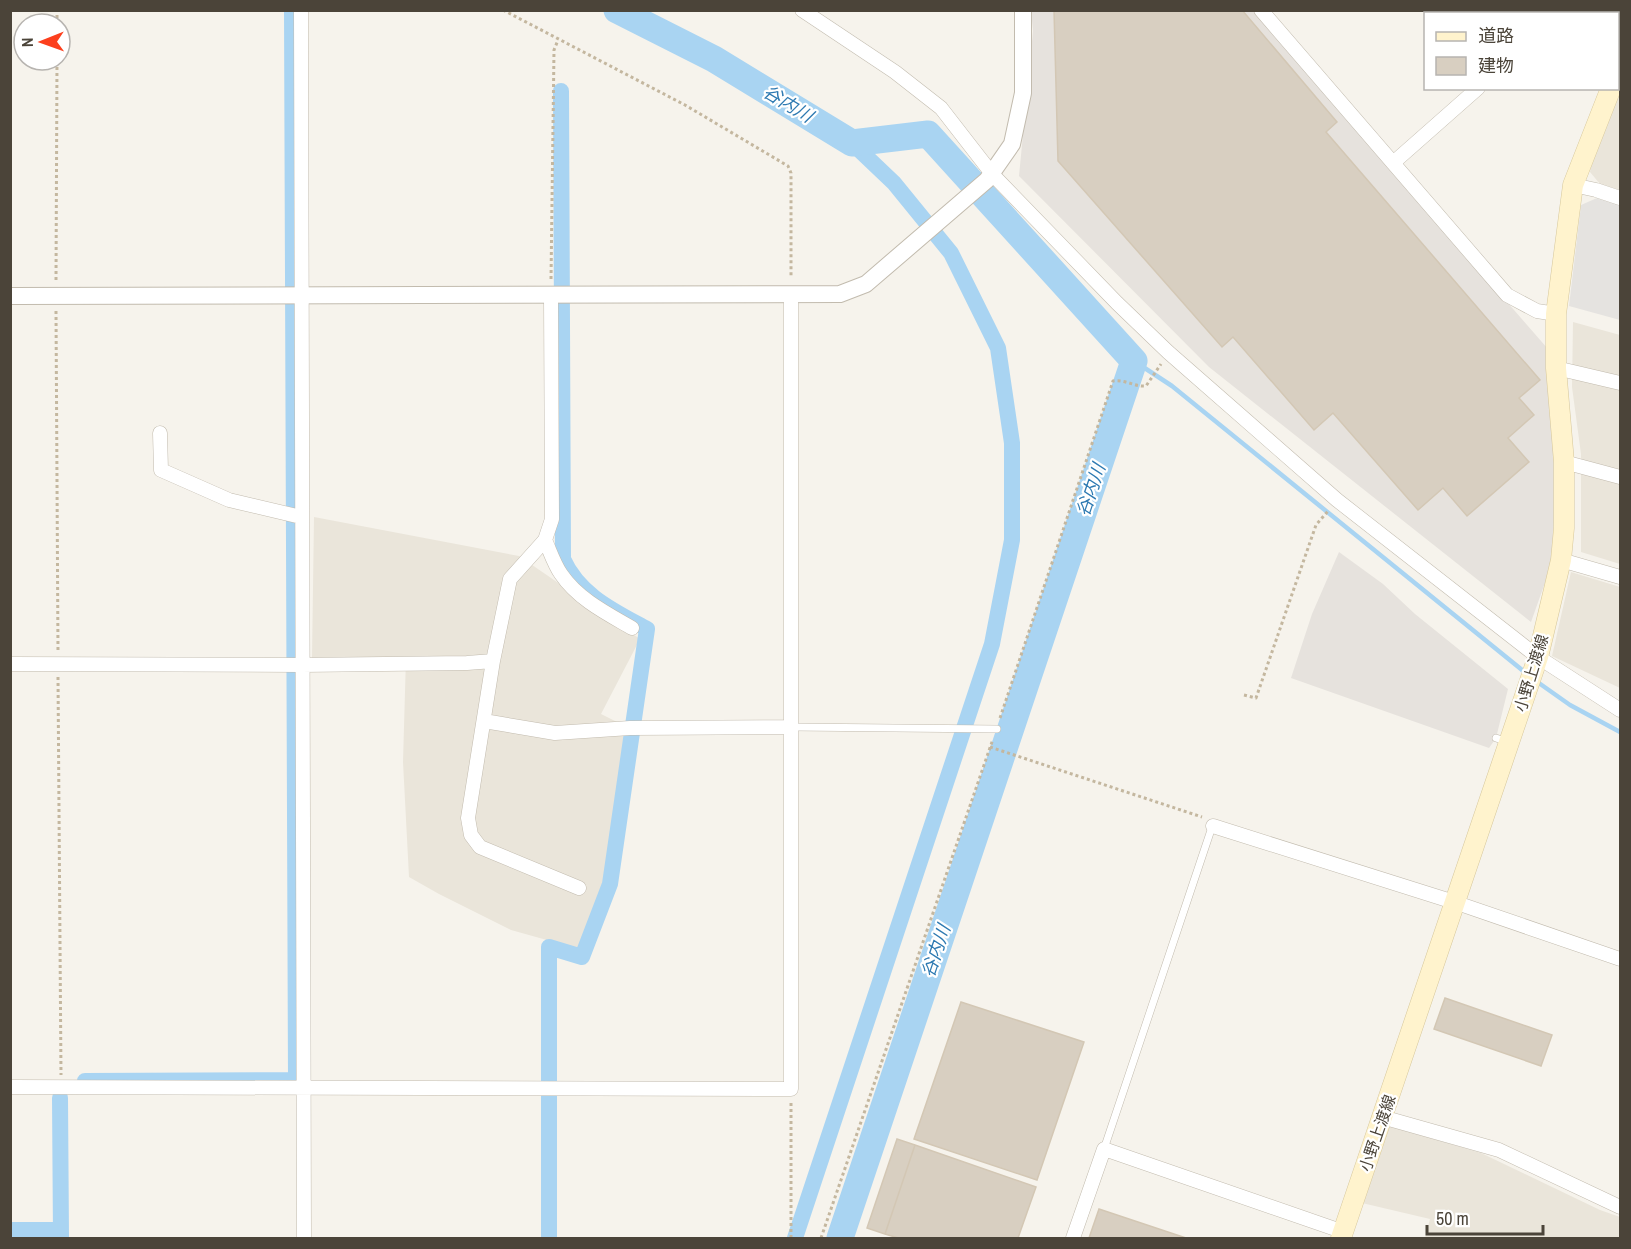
<svg xmlns="http://www.w3.org/2000/svg" width="1631" height="1249" font-family="'Archivo Narrow','Noto Sans JP',sans-serif">
<style>
.residential{fill:#eae5da}
.industrial{fill:#e6e2dd}
.parking{fill:#e5e3e0}
.lines{fill:none;stroke-linecap:round;stroke-linejoin:round}
.stream{stroke:#a9d4f2;stroke-width:4.5}
.canal{stroke:#a9d4f2;stroke-width:16}
.river{stroke:#a9d4f2;stroke-width:27}
.building{fill:#d8cfc1;stroke:#d3c7b4;stroke-width:1.5}
.service-casing{stroke:#c2bbae;stroke-width:8}
.minor-casing{stroke:#c2bbae;stroke-width:15}
.tertiary-casing{stroke:#c2bbae;stroke-width:18}
.secondary-casing{stroke:#d6c79b;stroke-width:21}
.path{stroke:#c4b79f;stroke-width:3;stroke-dasharray:3 3;stroke-linecap:butt}
.service{stroke:#fff;stroke-width:7}
.minor{stroke:#fff;stroke-width:14}
.tertiary{stroke:#fff;stroke-width:16}
.secondary{stroke:#fff3cd;stroke-width:20}
.labels{text-anchor:middle;stroke-width:4.5;stroke-linejoin:round;paint-order:stroke}
.street-label{font-size:16px;fill:#4b4439;stroke:#fff}
.water-label{font-size:18px;font-style:italic;fill:#2e7ab2;stroke:#fff}
</style>
<rect width="100%" height="100%" fill="#f6f3ec"/>
<path class="residential" d="M1620,90V190L1600,184L1590,172L1592,158Z
M1573,322L1620,335V564L1581,552V454L1572,387Z
M314,517L519,556L640,639L601,714L619,723L629,734L606,877L579,949L511,930L439,894L409,877L403,762L406,657L312,658Z
M1571,572L1620,587V688L1552,656Z
M1386,1125L1481,1153L1600,1210L1620,1217V1238H1425L1430,1219L1362,1203Z"/>
<path class="industrial" d="M1031,11H1253L1548,349L1557,459L1552,563L1531,622L1209,367L1019,176L1033,31Z
M1339,552L1383,584L1415,614L1508,689L1496,738L1489,748L1291,678L1312,614Z"/>
<path class="parking" d="M1597,198L1620,205V320L1569,306L1581,205Z"/>
<g class="lines">
<path class="stream" d="M1134,361L1172,386L1527,674
M1536,681L1570,705L1620,732"/>
<path class="canal" d="M85,1081L296,1080L292,10
M60,1098L61,1238
M10,1230H61
M549,1238V947L582,957L610,884L647,629C614,611 579,595 563,559L561,91
M795,1238L992,644L1012,540V443L998,348L951,253L894,183L852,143"/>
<path class="river" d="M617,10L714,59L852,143L928,134L1134,361L840,1238"/>
</g>
<path class="building" d="M1054,10H1242L1337,122L1326,132L1540,380L1519,398L1534,415L1508,438L1529,462L1467,516L1443,488L1418,510L1333,413L1314,430L1233,337L1222,347L1058,161Z
M1445,998L1552,1035L1541,1066L1434,1029Z
M961,1002L1084,1042L1037,1180L914,1139Z
M897,1139L915,1145L885,1234L867,1228Z
M915,1145L1036,1187L1018,1238H898L885,1234Z
M1099,1209L1186,1238H1089Z"/>
<g class="lines">
<g class="service-casing">
<path id="service" d="M792,727L997,729
M1496,738L1508,742
M1104,1149L1213,824"/>
</g>
<g class="minor-casing">
<path id="minor" d="M301,10L304,1238
M802,10L895,72L941,108L993,175L1117,303L1168,352L1337,500L1538,657L1620,710
M1261,10L1507,295L1537,311L1556,314
M1567,10L1570,14
M1553,14L1556,10
M1393,163L1478,88
M1573,185L1596,190L1620,198
M551,296L552,519L545,540L510,579L493,661L468,818L471,835L480,847L579,888
M1556,368L1620,383
M160,433L161,470L229,500L301,517
M1564,462L1620,477
M545,540C550,551 554,564 561,574C578,599 606,613 632,628
M1561,560L1620,577
M10,664L302,665L467,663L493,661
M484,721L555,733L630,728L792,727
M1213,826L1454,902L1620,959
M10,1087L791,1089V295
M1382,1117L1499,1150L1620,1207
M1073,1238L1104,1149L1344,1232"/>
</g>
<g class="tertiary-casing">
<path id="tertiary" d="M10,296L840,294L866,284L987,180L1012,144L1023,93V10"/>
</g>
<g class="secondary-casing">
<path id="secondary" d="M1618,71L1620,63
M1341,1238L1538,657L1561,560L1564,528V462L1556,368V314L1573,185L1611,88"/>
</g>
<path class="path" d="M503,10L685,105L788,166L791,173V278
M57,24V10
M551,279L554,50L558,40
M56,280L57,60
M56,311L58,652
M58,677L61,1075
M1244,695L1256,698L1316,525L1328,511
M1000,718L1113,381C1125,379 1134,387 1146,386L1161,364
M990,747L1202,817
M791,1103V1238
M821,1238L993,739"/>
<use href="#service" class="service"/>
<use href="#minor" class="minor"/>
<use href="#tertiary" class="tertiary"/>
<use href="#secondary" class="secondary"/>
</g>
<g class="labels">
<g class="street-label">
<text transform="translate(1531 673) rotate(-73)" y="6">小野上渡線</text>
<text transform="translate(1377 1133) rotate(-71)" y="6">小野上渡線</text>
</g>
<g class="water-label">
<text transform="translate(788 104) rotate(31)" y="6">谷内川</text>
<text transform="translate(1091 490) rotate(-71)" y="6">谷内川</text>
<text transform="translate(936 951) rotate(-71)" y="6">谷内川</text>
</g>
</g>
<rect width="1631" height="1249" fill="none" stroke="#4b4439" stroke-width="24"/>
<rect x="1424" y="12" width="195" height="78" fill="#ffffff" stroke="#b7b4b0" stroke-width="1.5"/>
<rect x="1436" y="32" width="30" height="9" fill="#fff3cd" stroke="#b7b4b0" stroke-width="1.5"/>
<text x="1478" y="42" font-size="18" fill="#4b4439">道路</text>
<rect x="1436" y="57" width="30" height="18" fill="#d8cfc1" stroke="#b7b4b0" stroke-width="1.5"/>
<text x="1478" y="72" font-size="18" fill="#4b4439">建物</text>
<g transform="translate(42 42) rotate(269)"><circle r="28" fill="#ffffff" stroke="#b7b4b0" stroke-width="1.5"/>
<path d="M0-4.5L10 22L0 15L-10 22Z" fill="#fc3f1d"/>
<text y="-9" font-size="16" font-weight="bold" text-anchor="middle" fill="#4b4439">N</text>
</g>
<path d="M1427 1225v9h116v-9" fill="none" stroke="#4b4439" stroke-width="3"/>
<text x="1436" y="1225" font-size="18" fill="#4b4439" stroke="#ffffff" stroke-width="4.5" paint-order="stroke">50 m</text>
</svg>
